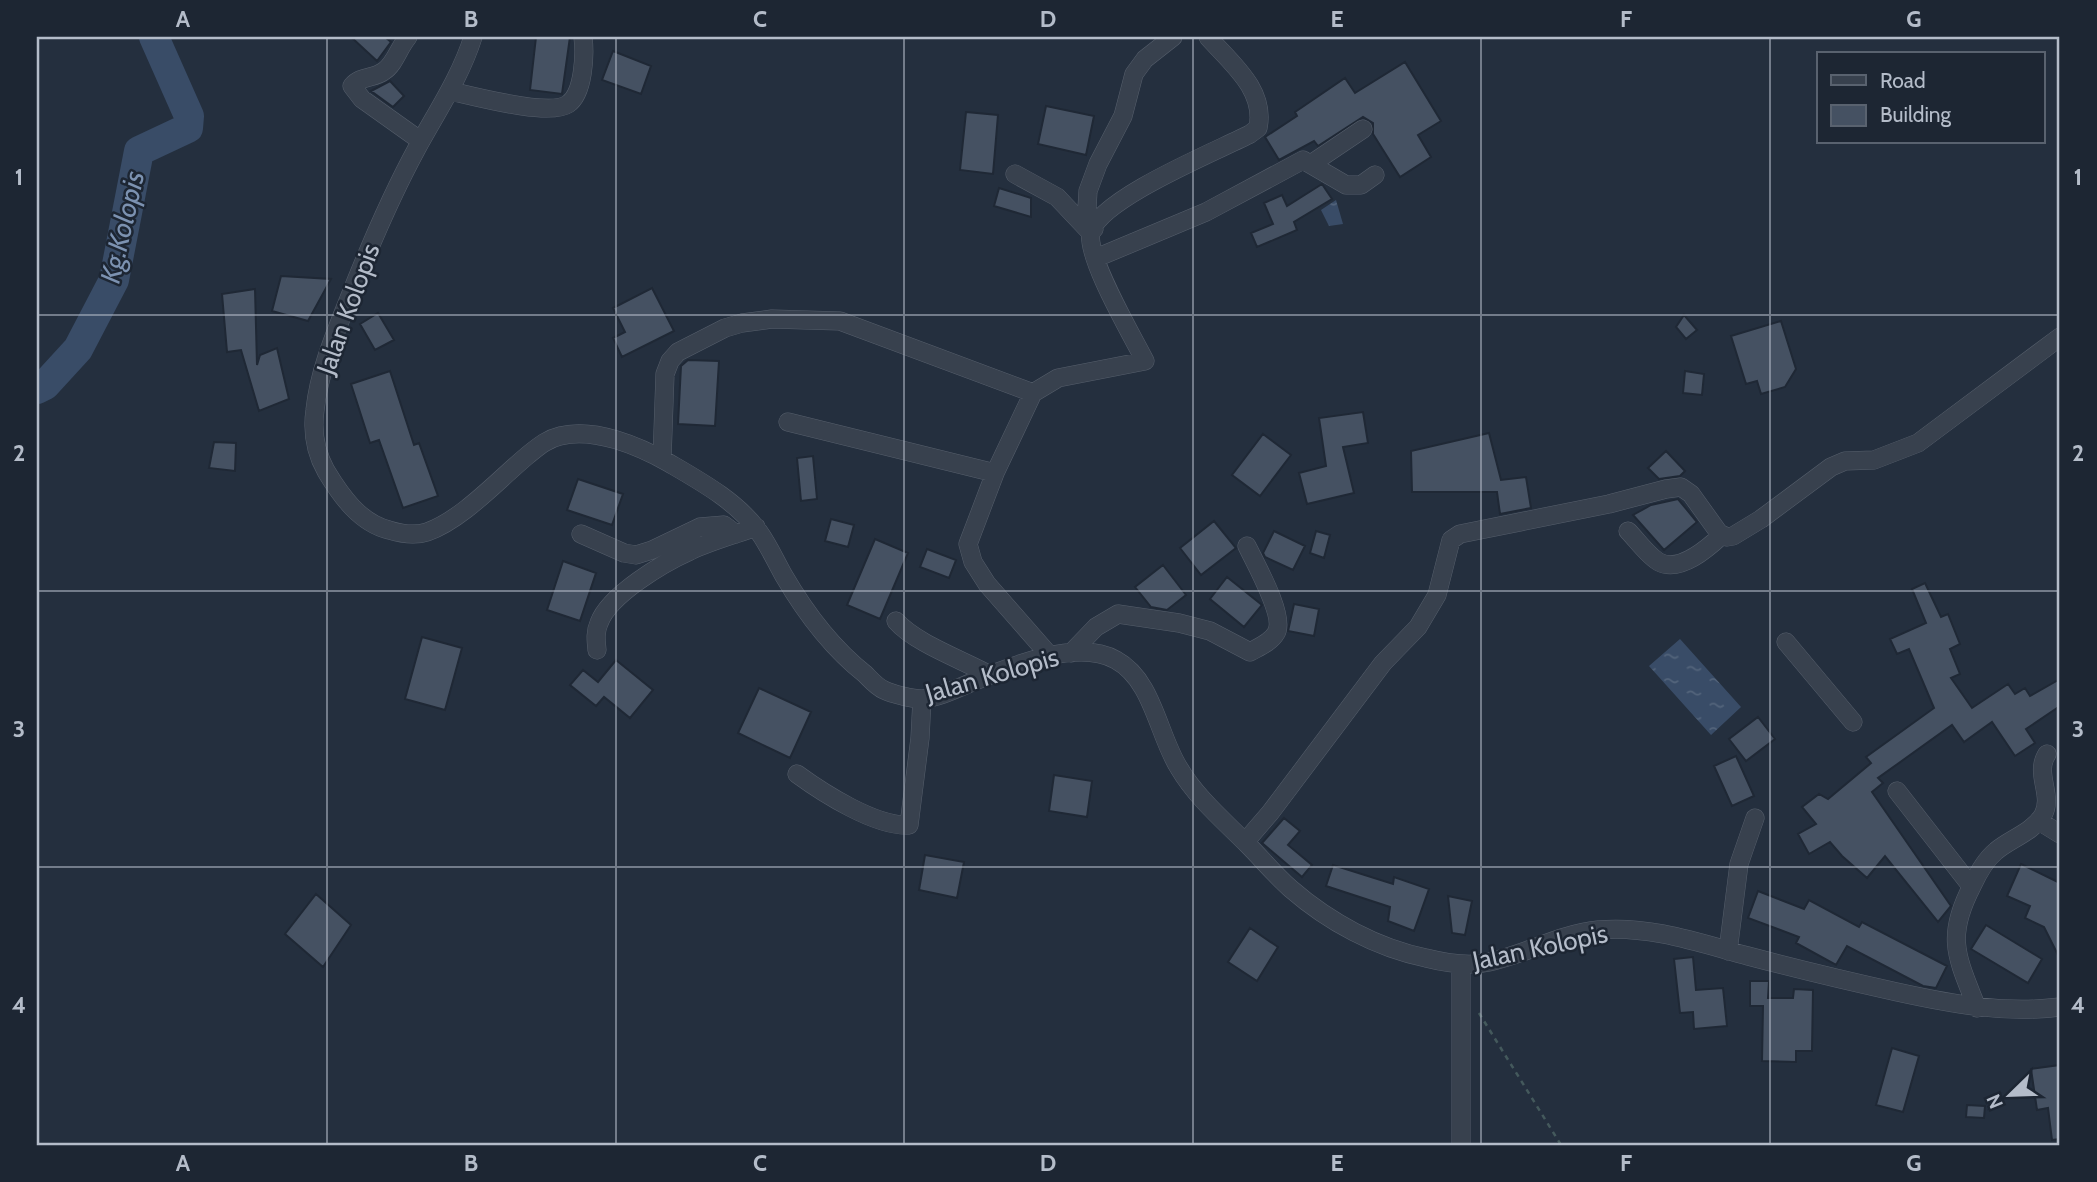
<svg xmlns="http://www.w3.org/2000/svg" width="2097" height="1182" font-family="Cabin,sans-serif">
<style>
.water{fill:url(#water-ripples)}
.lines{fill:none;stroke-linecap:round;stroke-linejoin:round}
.river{stroke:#394c67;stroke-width:30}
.building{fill:#455162;stroke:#1f2835;stroke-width:2}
.minor-casing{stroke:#565f6c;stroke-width:19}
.path{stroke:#44595c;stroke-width:2.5;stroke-dasharray:5 5;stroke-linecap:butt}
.minor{stroke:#38414e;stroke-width:18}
.grid{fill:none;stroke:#b4bcc9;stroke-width:2;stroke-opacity:0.55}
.labels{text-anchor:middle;stroke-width:5;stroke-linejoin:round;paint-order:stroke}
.street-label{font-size:26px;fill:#b4bcc9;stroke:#1d2633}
.water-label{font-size:28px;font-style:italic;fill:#7c92b1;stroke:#1d2633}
.neatline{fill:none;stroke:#b4bcc9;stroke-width:2.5}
.grid-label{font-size:23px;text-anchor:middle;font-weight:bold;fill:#b4bcc9}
</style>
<defs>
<pattern id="water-ripples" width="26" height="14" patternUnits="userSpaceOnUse" patternTransform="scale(1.75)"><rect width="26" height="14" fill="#394c67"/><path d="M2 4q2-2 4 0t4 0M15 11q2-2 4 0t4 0" fill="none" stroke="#53647b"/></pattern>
</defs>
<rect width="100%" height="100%" fill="#242f3e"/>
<path class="water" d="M1336,200L1343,224L1329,226L1321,210Z
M1680,639L1741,707L1711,735L1649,666Z"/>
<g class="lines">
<path class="river" d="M37,389L45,385L78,349L114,280L139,151L188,128L189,116L154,37"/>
</g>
<path class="building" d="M351,37H385L391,42L377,61Z
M536,37H570L562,94L530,90Z
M613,51L651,66L641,94L602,80Z
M1405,62L1441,121L1418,135L1431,157L1400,177L1373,134V123L1363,117L1318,146L1314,141L1279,160L1265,137L1297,116L1295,112L1345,78L1355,93Z
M390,81L404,96L393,107L371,91Z
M1046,106L1094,116L1086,155L1038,144Z
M966,112L998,115L993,174L960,170Z
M1322,184L1332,199L1294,222L1297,230L1257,247L1251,233L1273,224L1264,203L1282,195L1287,206Z
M999,188L1031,198V217L994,206Z
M281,276L331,279L308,321L272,311Z
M652,288L674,331L622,357L613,338L625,332L613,308Z
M255,289L257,365L260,355L277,348L289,399L259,411L241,350L227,352L222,294Z
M378,313L394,340L375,350L360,324Z
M1684,315L1697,330L1686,339L1676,327Z
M1781,321L1796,369L1785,387L1761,394L1757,381L1746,384L1731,336Z
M688,360L719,361L715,426L678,424L681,366Z
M390,371L414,445L419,443L438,496L403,508L379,440L370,443L351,384Z
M1685,371L1704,374L1702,395L1683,393Z
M1363,412L1368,443L1343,447L1354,493L1307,504L1299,473L1326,466L1319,418Z
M1489,433L1501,480L1526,477L1531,508L1500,514L1497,492H1412L1411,451Z
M1263,434L1291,455L1260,496L1232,475Z
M214,442L236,443L235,471L209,468Z
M1666,451L1685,471L1680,476L1659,479L1648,468Z
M813,456L817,499L801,501L797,458Z
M578,479L623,494L612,525L567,510Z
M1678,499L1697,522L1664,550L1633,515L1651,505Z
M831,519L854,525L848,547L825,541Z
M1214,521L1236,548L1201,575L1180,548Z
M1274,531L1305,546L1293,570L1265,557L1263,553Z
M1316,531L1330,535L1324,558L1310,553Z
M875,539L908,553L880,619L847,605Z
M927,549L956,560L949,578L920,567Z
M563,561L596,573L580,621L547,610Z
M1163,565L1186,595L1167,610L1151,607L1135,587Z
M1227,577L1262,605L1244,627L1210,599Z
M1925,583L1941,617L1948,614L1960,644L1950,649L1960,674L1951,678L1972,708L2008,684L2015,694L2025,688L2030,696L2060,679V706L2026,729L2035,743L2015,756L1992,722L1964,742L1952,725L1878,778L1883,783L1872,792L1951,906L1938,922L1885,856L1867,878L1842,856L1830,842L1809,854L1798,834L1816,824L1802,807L1819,794L1828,799L1871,763L1866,757L1934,708L1909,649L1897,654L1890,639L1926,623L1912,589Z
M1294,604L1319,609L1314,636L1288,631Z
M422,637L462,648L445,710L405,699Z
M616,660L653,690L630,718L604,697L596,706L570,685L583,670L598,682Z
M759,688L811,712L790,758L738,733Z
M1758,717L1775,739L1746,761L1729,739Z
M1736,756L1754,796L1732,806L1714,766Z
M1054,775L1092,781L1087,817L1049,811Z
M1284,818L1300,831L1288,845L1312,865L1302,877L1262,843Z
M925,855L964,862L957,898L919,890Z
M2021,864L2060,883V959L2044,927L2025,918L2030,906L2007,896Z
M1333,865L1393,884L1394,877L1429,889L1414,931L1388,921L1390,907L1326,886Z
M1758,891L1804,909L1809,900L1859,927L1862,922L1947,966L1936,988L1923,986L1847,946L1836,965L1796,943L1799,937L1748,918Z
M316,894L351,925L323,967L285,934Z
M1448,896L1472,901L1465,935L1452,933Z
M1986,925L2042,959L2028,983L1971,949Z
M1250,928L1278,947L1257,981L1228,962Z
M1693,957L1696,990L1723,988L1727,1026L1694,1029L1693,1012L1680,1013L1674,959Z
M1750,981H1769L1768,998H1793L1794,989L1813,990L1812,1051H1796V1062L1762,1061L1763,1006H1750Z
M1892,1048L1919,1056L1903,1112L1876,1105Z
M2060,1065V1139L2052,1140L2048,1108L2037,1110L2031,1069Z
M1967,1105L1985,1106L1984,1118L1966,1117Z"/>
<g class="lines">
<g class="minor-casing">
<path id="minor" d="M408,37C399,47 395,64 384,71C374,79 361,75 352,86L362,99L421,141
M473,37C460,78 436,113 416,150C390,198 368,250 348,301C334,336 319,372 315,410C312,431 316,453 326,471C341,496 360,523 389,530C402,534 415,536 427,532C462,520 499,479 528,455C538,447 547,439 560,436C594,427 639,446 669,463C700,481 738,502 759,532C769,546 776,562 784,576C805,612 832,648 865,674C871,680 877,687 884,690C892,694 913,699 922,699C937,698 956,689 970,683C1009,667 1077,638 1116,660C1153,680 1158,735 1179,768C1196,797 1223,820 1247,844C1262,859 1275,875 1291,889C1329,922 1377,948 1426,958C1446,963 1468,967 1489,962C1526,954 1560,934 1598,930C1649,925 1700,943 1748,956C1797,969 1847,981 1897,992C1952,1004 2004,1014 2060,1007
M450,91C474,96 549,117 568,104C584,93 585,54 583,37
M1311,164L1363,129
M1015,174L1057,197L1091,233
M1094,229L1087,208L1088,191L1098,164L1123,116L1134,74L1145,59L1173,37
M1096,258L1206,212L1303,160L1346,185H1361L1375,175
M788,422L995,473
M662,459L665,374L670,361L678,352L725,328L742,323L772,319L840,321L1033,393
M1628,531C1637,540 1648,556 1659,562C1680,573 1708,548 1722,535
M581,534L624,553L636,555L652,550L700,527L724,525L736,534
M896,621C915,643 963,660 990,675
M1786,642L1853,722
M597,650C596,640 595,632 599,623C609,595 663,563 690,551C711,541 734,535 756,527
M1071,653L1096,627L1118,614L1179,623L1210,631L1250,652C1259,647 1271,642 1276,633C1286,617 1255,563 1247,546
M1050,656L987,584L973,562L968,544L995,473L1033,393L1058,378L1145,361C1133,337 1085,256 1091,232C1101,198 1217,151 1250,134L1258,128C1266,90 1231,63 1208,37
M797,774C823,793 876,827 909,825L920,738L922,699
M1897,791L1971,886
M2039,821L2060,834
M1245,842L1270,813L1383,663L1418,627L1437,595L1451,540L1460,534L1609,504L1666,489L1681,487L1691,494L1719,533L1727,537L1733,536L1761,519L1831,467L1845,461L1874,460L1918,443L2060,337
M1728,951L1739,864L1755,818
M1461,964V1145
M1977,1008C1957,957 1945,938 1972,886C1978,873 1985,860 1996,851C2010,839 2033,832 2043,815C2054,795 2034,774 2047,754"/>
</g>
<path class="path" d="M1479,1013L1561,1145"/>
<use href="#minor" class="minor"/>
</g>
<path class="grid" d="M327,37V1145M616,37V1145M904,37V1145M1193,37V1145M1481,37V1145M1770,37V1145M37,315H2060M37,591H2060M37,867H2060"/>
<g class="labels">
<g class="street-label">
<text transform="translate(348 309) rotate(-70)" y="9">Jalan Kolopis</text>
<text transform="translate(992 675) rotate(-16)" y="9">Jalan Kolopis</text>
<text transform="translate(1540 947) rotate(-12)" y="9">Jalan Kolopis</text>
</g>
<g class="water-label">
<text transform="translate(122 227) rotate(-77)" y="10">Kg.Kolopis</text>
</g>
</g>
<rect width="2097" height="1182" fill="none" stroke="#1d2633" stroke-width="77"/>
<rect x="1817" y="52" width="228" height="91" fill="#1d2633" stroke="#59626f" stroke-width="2"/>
<rect x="1831" y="75" width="35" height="10" fill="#38414e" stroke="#59626f" stroke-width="2"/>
<text x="1880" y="88" font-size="21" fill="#b4bcc9">Road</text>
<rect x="1831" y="105" width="35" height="21" fill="#455162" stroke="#59626f" stroke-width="2"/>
<text x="1880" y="122" font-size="21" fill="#b4bcc9">Building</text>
<g transform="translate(2010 1095) rotate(247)" stroke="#1d2633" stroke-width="5" paint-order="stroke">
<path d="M0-5L12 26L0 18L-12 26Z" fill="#b4bcc9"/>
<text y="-10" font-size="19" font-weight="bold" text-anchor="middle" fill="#b4bcc9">N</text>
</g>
<rect x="38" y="38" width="2020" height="1106" class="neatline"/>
<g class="grid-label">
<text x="183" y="27">A</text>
<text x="471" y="27">B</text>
<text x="760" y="27">C</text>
<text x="1048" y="27">D</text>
<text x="1337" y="27">E</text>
<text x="1626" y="27">F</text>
<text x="1914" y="27">G</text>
<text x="19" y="185">1</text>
<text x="2078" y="185">1</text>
<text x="19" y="461">2</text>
<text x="2078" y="461">2</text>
<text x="19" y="737">3</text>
<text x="2078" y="737">3</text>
<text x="19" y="1013">4</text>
<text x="2078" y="1013">4</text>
<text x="183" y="1171">A</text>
<text x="471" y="1171">B</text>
<text x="760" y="1171">C</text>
<text x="1048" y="1171">D</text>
<text x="1337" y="1171">E</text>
<text x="1626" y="1171">F</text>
<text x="1914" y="1171">G</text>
</g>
</svg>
